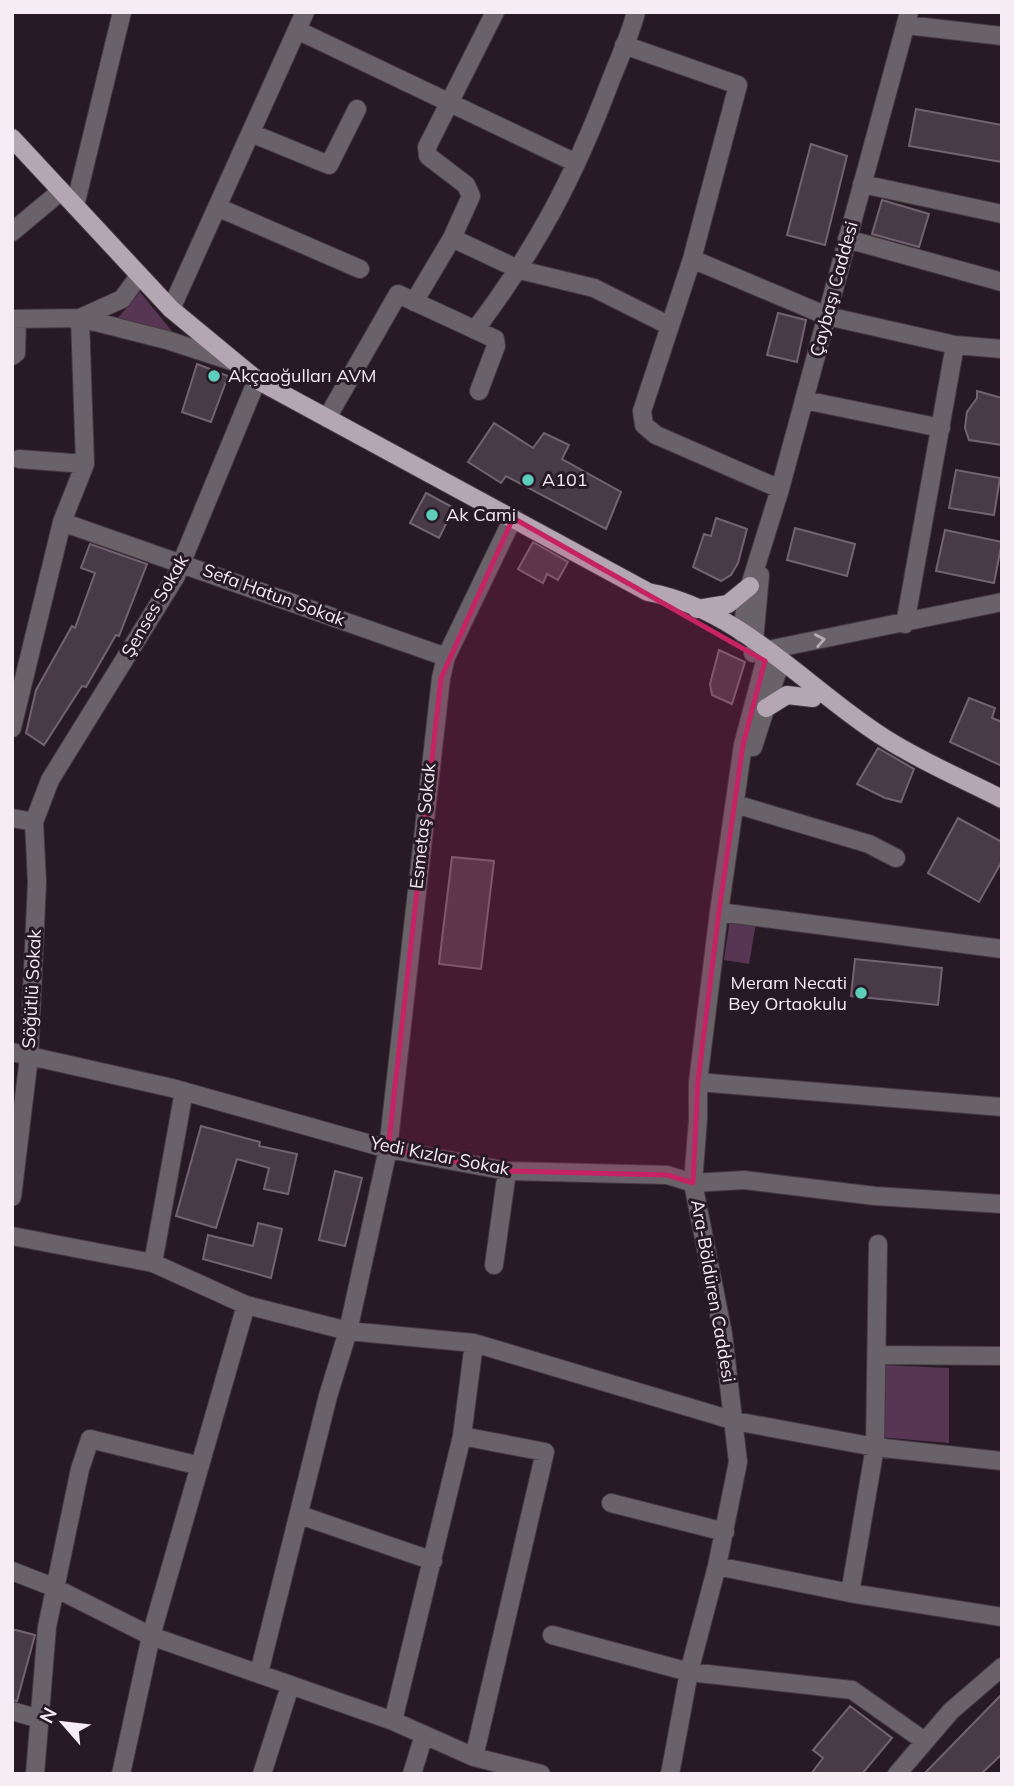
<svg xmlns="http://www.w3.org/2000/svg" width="1014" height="1786" font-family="Mulish,sans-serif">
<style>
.green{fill:#563653}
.building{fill:#483a46;stroke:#736370;stroke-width:2}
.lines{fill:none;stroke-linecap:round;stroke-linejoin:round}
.minor-casing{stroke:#443742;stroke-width:20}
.major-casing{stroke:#443742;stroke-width:20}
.minor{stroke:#696268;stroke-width:18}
.major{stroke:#b4a6b2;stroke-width:18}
.oneway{stroke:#b6aeb5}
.marked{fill:#c52363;fill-opacity:0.2;stroke:#c52363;stroke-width:5;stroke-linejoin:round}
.poi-dot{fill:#5ccebb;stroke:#271a25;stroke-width:2.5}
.labels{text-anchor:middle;stroke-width:6;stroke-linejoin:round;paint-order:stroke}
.street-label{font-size:18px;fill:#f5ecf4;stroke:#271a25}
.poi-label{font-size:18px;fill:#f5ecf4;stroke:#271a25;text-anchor:start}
</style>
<rect width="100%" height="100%" fill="#271a25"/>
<path class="green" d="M140,292L176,336L117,319Z
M730,919L756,923L749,964L724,960Z
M883,1365L949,1368V1443L878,1437Z"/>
<path class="building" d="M916,109L1002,125V162L909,146Z
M811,144L847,156L825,245L787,235Z
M882,200L929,214L919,247L872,234Z
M778,313L806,320L797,362L767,355Z
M197,364L228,376L211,422L182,412Z
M977,391L1002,398V445L969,440L965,428L967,412L977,398Z
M494,423L533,448L544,433L569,445L562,459L621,492L606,529L506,476L501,483L468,462Z
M956,470L1000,478L994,515L949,508Z
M426,493L454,508L439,538L410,523Z
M716,518L747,529L738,563L731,575L721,581L693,567L704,534L711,536Z
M795,528L855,544L847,576L787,560Z
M945,530L1002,542L994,583L936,571Z
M533,542L568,562L558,580L547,574L543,583L518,569Z
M90,544L147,564L119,636L116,635L86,687L82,686L44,745L26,733L36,690L72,626L75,628L95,573L81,568Z
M719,650L745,662L732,704L712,695L710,684Z
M969,698L995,708L992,718L1002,722V766L950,742Z
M878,748L914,769L901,802L885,798L857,784Z
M958,818L1002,842V861L979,902L928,873Z
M452,857L494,861L481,969L439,964Z
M855,959L942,968L938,1005L851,996Z
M201,1126L260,1142L259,1146L297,1154L288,1194L264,1189L269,1168L237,1159L216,1228L176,1216Z
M335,1171L362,1178L345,1246L319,1240Z
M258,1223L282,1229L271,1278L203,1259L208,1235L253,1246Z
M12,1629L35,1635L17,1701L12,1700Z
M1002,1694V1754L981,1774H924Z
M850,1706L892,1738L862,1774H811L823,1758L813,1750Z"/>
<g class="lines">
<g class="minor-casing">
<path id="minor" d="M906,25L1002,36
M297,30L576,163
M624,45L738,85L692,259L642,411L644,425L656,435L780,489
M251,133L329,165L357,109
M862,184L1002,214
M75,206L122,12
M217,207L360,269
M12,232L61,191
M452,238L471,196L466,185L428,156L427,147L495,12
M847,239L1002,282
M692,259L827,316L955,345L1002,349
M414,302L452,238L520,270L594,288L668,325
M171,309L305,12
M12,319L80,318L167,340L231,361
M475,330C536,249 574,178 610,82C619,59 630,36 636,12
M12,356L16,353L17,319
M804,400L941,428
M327,418L398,294L495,339L496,346L479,391
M19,459L85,464
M62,522L446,657
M905,624L955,345
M742,633L747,595L780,489L909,12
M754,641L760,575
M753,653L1002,602
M12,728L62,522L85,464L80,318L122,299L139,276
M753,747L781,660
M735,804L869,844L896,858
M12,818L34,822
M719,912L1002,949
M12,1052L172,1088L388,1149L507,1171L667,1175L693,1183L744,1180L875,1196L1002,1204
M698,1082L1002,1107
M12,1197L29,1057L37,882L34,822L50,780L176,576L257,380
M12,1236L153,1263L246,1305L348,1331L474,1343L735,1421L875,1447L1002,1461
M153,1263L184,1091
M494,1265L507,1171
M877,1355L1002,1356
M462,1436L545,1452L474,1757
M611,1503L725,1532
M300,1515L433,1561
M717,1566L850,1593L1002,1617
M12,1571L53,1587L151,1636L393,1721L474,1757L541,1774
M850,1593L875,1447L878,1244
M552,1635L689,1672L852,1690L923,1740
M259,1673L328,1396L348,1331L388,1149L441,678L446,657L513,518
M12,1711L40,1719
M393,1721L462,1436L474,1343
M35,1774L47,1627L80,1469L90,1439L200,1466
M121,1774L151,1636L246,1305
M262,1774L290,1686
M412,1774L424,1735
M670,1774L689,1672L717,1566L738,1462L723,1334L693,1183L698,1119V1082L719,912L743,745L768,650
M897,1774L951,1711L1002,1667"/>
</g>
<g class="major-casing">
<path id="major" d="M12,138L171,309L257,380L648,592C741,609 807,689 883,737C920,761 963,779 1002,799
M697,609L728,604L750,586
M766,708L787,695L813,698"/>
</g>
<use href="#minor" class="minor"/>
<use href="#major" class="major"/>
</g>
<defs><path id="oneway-chevron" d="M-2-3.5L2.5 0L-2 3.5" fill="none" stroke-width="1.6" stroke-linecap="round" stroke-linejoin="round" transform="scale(1.75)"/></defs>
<use class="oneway" href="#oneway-chevron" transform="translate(820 640) rotate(-11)"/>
<path class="marked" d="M513,518L765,661L743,745L719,912L698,1082L693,1183L667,1175L507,1171L388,1149L441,678Z"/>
<g class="poi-dot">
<circle cx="214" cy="376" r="7"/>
<circle cx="528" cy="480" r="7"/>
<circle cx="432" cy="515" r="7"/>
<circle cx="861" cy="993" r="7"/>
</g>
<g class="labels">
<g class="street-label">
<text transform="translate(834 289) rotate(-75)" y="6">Çaybaşı Caddesi</text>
<text transform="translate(274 595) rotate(20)" y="6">Sefa Hatun Sokak</text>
<text transform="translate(155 606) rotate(-60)" y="6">Şenses Sokak</text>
<text transform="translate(423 826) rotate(-84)" y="6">Esmetaş Sokak</text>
<text transform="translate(32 989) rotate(-87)" y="6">Söğütlü Sokak</text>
<text transform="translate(440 1156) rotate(11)" y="6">Yedi Kızlar Sokak</text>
<text transform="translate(713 1291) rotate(80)" y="6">Ara-Böldüren Caddesi</text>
</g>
<g class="poi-label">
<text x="228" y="382">Akçaoğulları AVM</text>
<text x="542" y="486">A101</text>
<text x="446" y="521">Ak Cami</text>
<text x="847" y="989" text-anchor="end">Meram Necati<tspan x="847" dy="21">Bey Ortaokulu</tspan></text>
</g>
</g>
<rect width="1014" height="1786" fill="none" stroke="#f5ecf4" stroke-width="28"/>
<g transform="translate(63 1723) rotate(298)" stroke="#271a25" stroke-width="5" paint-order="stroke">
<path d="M0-5L12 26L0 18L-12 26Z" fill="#f5ecf4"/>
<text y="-10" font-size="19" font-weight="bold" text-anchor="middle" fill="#f5ecf4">N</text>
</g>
</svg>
